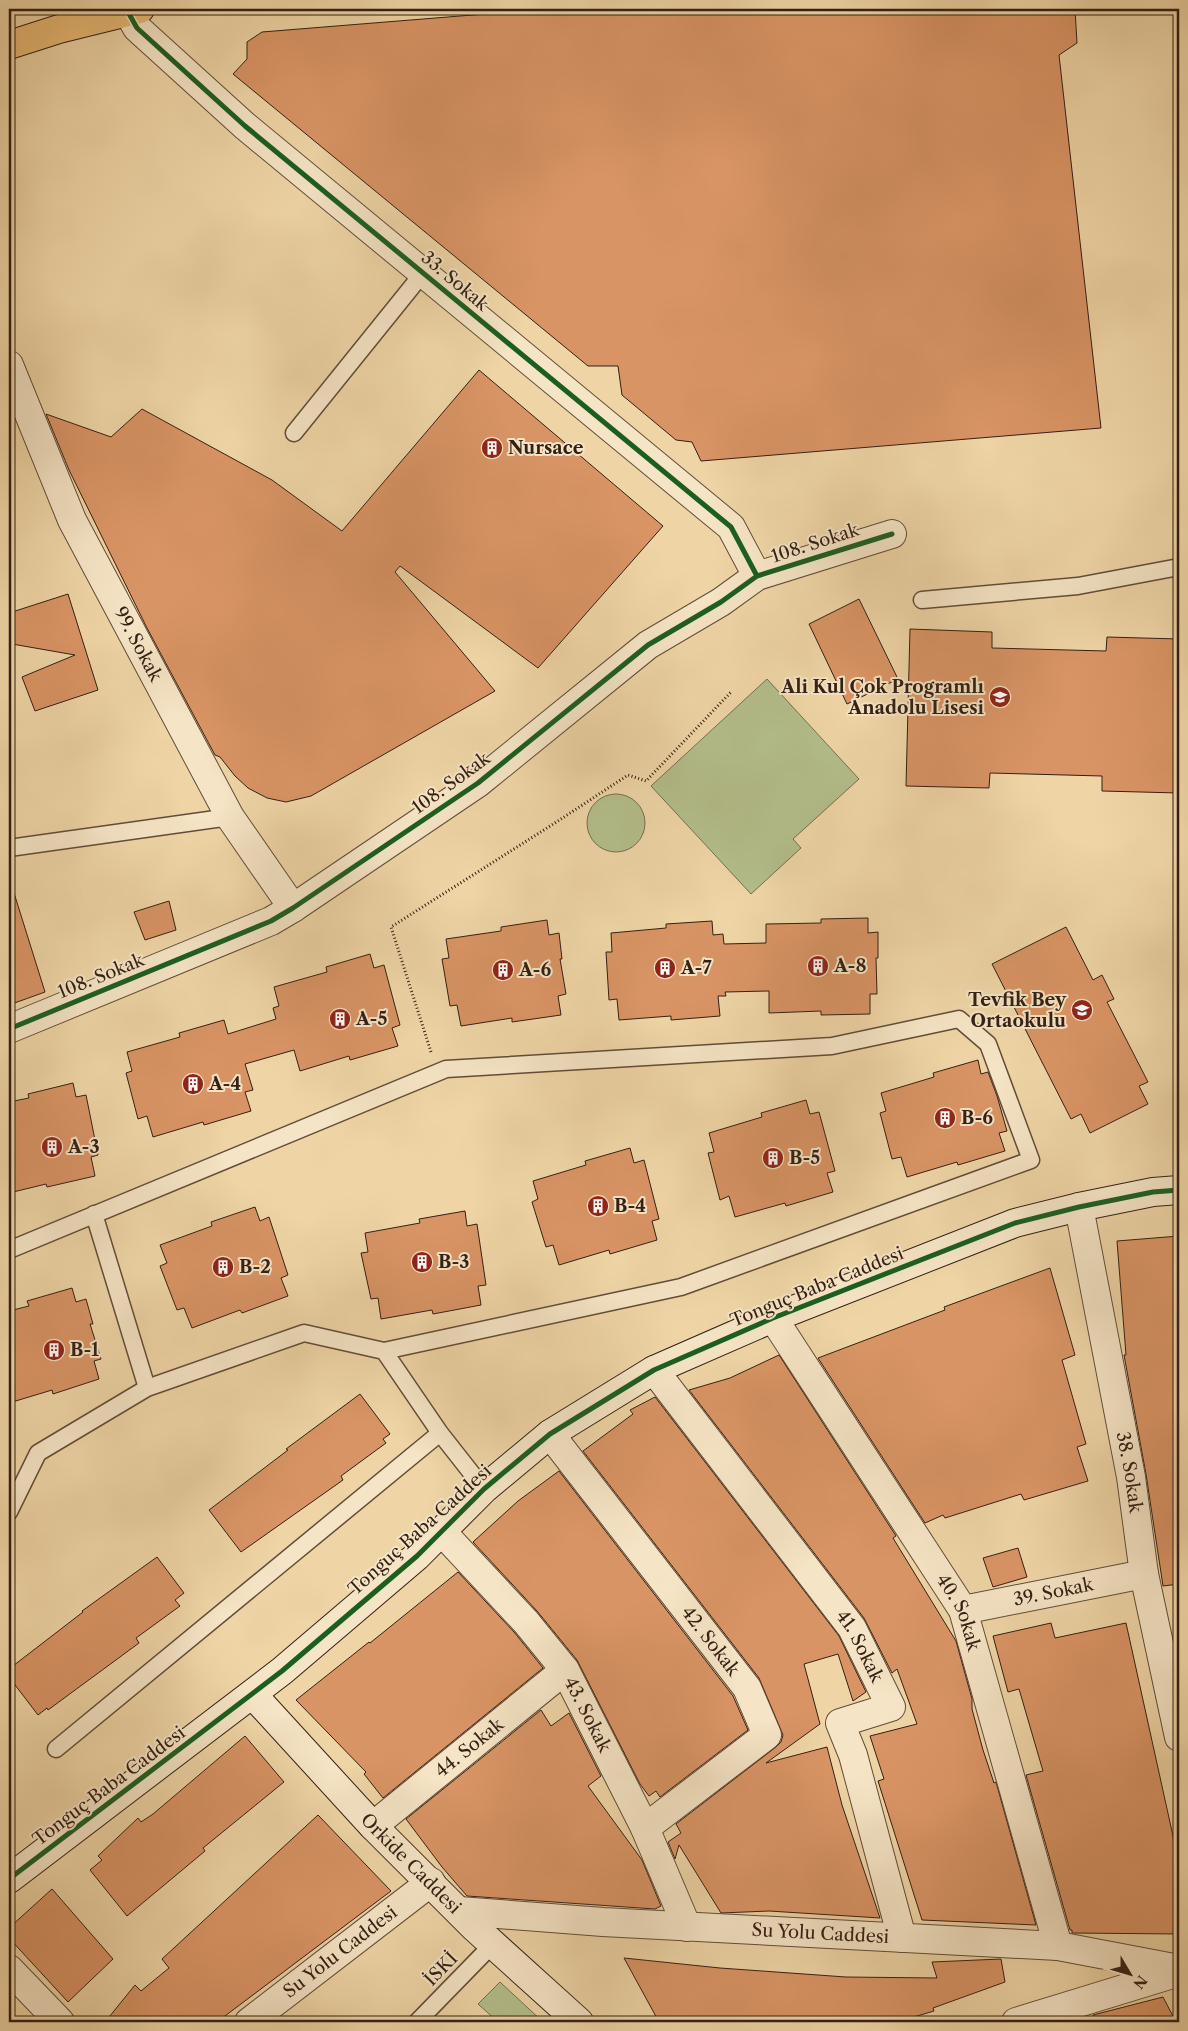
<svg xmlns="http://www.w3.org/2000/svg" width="1188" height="2031" font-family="'Libre Caslon Text',serif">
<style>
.green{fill:#b3be8b;stroke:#736e50}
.building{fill:#d99465;stroke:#331f14}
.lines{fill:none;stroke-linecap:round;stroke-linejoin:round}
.lane-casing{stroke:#624c38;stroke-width:19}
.street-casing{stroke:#624c38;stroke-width:30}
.secondary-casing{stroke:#331f14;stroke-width:30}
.primary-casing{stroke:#331f14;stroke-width:30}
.path{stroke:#331f14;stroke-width:3;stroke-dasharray:1 2.5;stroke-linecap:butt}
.lane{stroke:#f5e4c5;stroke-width:16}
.street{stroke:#f5e4c5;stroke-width:28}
.secondary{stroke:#f5e4c5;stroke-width:28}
.primary{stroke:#e8ba73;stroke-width:28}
.cycleway-casing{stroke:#f5e4c5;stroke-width:8}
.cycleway{stroke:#1b5e20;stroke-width:5}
.labels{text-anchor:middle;stroke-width:4;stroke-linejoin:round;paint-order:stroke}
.street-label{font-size:18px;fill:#331f14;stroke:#f5e4c5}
.poi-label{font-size:18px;font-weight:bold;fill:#331f14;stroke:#f5e4c5;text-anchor:start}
</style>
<rect width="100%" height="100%" fill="#efd5a6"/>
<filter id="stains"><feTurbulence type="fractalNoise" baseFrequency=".004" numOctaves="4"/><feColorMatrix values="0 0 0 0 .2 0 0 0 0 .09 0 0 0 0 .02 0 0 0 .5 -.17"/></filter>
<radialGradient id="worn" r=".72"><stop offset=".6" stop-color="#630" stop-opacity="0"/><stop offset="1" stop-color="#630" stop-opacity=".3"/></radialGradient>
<path class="green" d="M767,679L859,779L793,839L801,848L751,894L651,786Z
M587 823a29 29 0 1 1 58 0a29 29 0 1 1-58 0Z
M500,1982L543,2022H498L478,2004Z"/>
<path class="building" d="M547,9H1075L1077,43L1059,55L1101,428L701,461L692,442L676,440L622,395L618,366H588L233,74L247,59V42L262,32Z
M479,370L663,526L538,668L400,566L395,572L495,691L311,796L286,802L267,798L248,788L235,776L220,757L215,755L147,628L69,470L46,414L111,437L142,409L272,480L342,531Z
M68,594L98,690L35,711L22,677L75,655L12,644L9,634V613Z
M859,599L898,679L847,704L809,624Z
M910,629L992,632V648L1106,651L1107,637L1179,639V793L1102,791V776L990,773L989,788L906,786Z
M14,893L45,992L9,1005V894Z
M169,901L176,930L145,940L134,912Z
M868,918V933L878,932V958H876L877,994H870V1014L821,1015V1011L769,1013V991L725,992L726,996H718L720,1016L671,1020V1016L619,1020L617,999L609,1000L606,952H612L611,933L666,928V924L712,921L713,935L723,934L724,944L766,943V924L821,923V919Z
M547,920L549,935L559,933L562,959H560L566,994L558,996L561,1015L512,1022V1018L461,1026L457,1005L450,1006L442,959L449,958L446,939L501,931V927Z
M1066,927L1093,980L1102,975L1114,999L1107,1002L1148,1082L1139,1086L1148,1104L1090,1133L1081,1114L1071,1119L992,964Z
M370,954L374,968L384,965L400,1025L392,1028L398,1046L350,1060L349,1056L300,1071L294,1050L245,1064L253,1090L245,1092L251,1111L204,1125L203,1122L153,1137L147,1116L138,1119L126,1073L132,1071L127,1052L180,1037L179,1033L224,1020L228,1034L276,1019L273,1008L279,1006L274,987L327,972L326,967Z
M978,1060L981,1074L988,1072L997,1096L1007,1131L999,1133L1005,1151L958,1165L957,1162L907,1177L901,1157L892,1159L880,1113L886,1111L881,1093L934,1077L933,1073Z
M73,1083L76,1097L86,1095L98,1155L91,1157L95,1176L47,1187L46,1184L9,1193V1102L29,1098L28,1094Z
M806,1100L810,1114L819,1112L835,1171L827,1173L833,1192L786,1206L785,1203L735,1217L729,1196L720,1200L708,1153L714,1152L709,1133L762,1117L761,1113Z
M630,1148L634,1163L644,1160L659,1219L652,1221L657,1240L610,1254L609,1250L559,1265L553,1245L546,1247L532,1202L538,1199L533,1181L586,1165L585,1161Z
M255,1207L260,1221L269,1217L288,1275L281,1278L288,1296L242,1313L240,1310L192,1328L184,1308L177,1310L160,1266L167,1263L160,1245L212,1226L211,1222Z
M465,1211L467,1226L477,1224L486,1285L478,1286L481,1305L433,1314L432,1310L381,1319L378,1298L371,1299L361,1253L368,1252L365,1233L420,1223L419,1219Z
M1179,1236V1584L1163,1586L1146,1474L1124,1355H1126L1117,1241Z
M1050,1268L1075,1355L1062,1360L1086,1444L1077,1447L1088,1481L1024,1500L1021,1494L945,1518L943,1515L925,1523L818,1358L945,1310L944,1307Z
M72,1288L76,1302L86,1299L93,1324H90L101,1359L94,1361L99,1379L53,1394L52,1390L9,1403V1311L29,1306L27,1301Z
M779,1355L896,1536L893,1538L956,1641L972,1699V1709L983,1750L994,1783L996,1782L1036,1925L922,1920L878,1781L884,1779L870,1736L917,1724L897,1669L892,1673L864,1618L689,1390L730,1378Z
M360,1394L390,1434L383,1439L386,1443L341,1476L343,1480L241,1552L209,1510L288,1450L286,1449Z
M655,1397L839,1636L866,1692L853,1701L838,1654L804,1664L820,1724L766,1763L827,1747L842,1805L880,1918L769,1911L721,1913L679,1845L675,1859L668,1842L681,1833L676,1824L776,1747L781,1742L783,1735L759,1678L583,1451L633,1414L630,1410Z
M559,1471L733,1696L748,1730L660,1797L656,1791L649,1796L640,1784L577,1660L537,1611L473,1542L518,1501Z
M1018,1548L1027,1577L993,1587L983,1558Z
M157,1557L184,1593L175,1600L180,1606L136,1638L139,1643L48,1710L47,1708L38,1715L9,1677V1669L83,1612L82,1611Z
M458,1572L514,1632L543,1668L383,1798L364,1774L366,1772L296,1700L369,1642L370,1643Z
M1051,1623L1055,1638L1126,1623L1173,1836L1179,1892V1934L1072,1933V1930H1070L1026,1775L1043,1771L1019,1689L1008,1692L993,1636Z
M541,1710L551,1726L569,1713L601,1776L588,1786L642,1860L661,1906L655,1909L467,1896L442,1867L406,1819Z
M245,1736L284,1782L203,1848L205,1851L127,1916L90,1870L102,1860L98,1856L138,1818L141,1822L153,1814Z
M318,1815L391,1891L217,2022H105L135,1985L141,1991L169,1968L162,1959Z
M52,1889L113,1959L68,2002L9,1938V1928Z
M624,1958L720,1968L846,1977L937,1978L932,1962L1001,1959L1005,1982L933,2008L934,2011L897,2022H659Z
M1163,1997L1176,2022H1094L1093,2015Z"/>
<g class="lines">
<g class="lane-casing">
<path id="lane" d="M294,433L423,273
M922,600L1078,586L1179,567
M9,848L230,817
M94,1214L147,1388
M9,1250L446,1069L832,1046L959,1019L988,1044L1031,1160L681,1287L384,1351L304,1333L147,1388L38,1453L9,1512
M384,1351L440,1433L484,1489
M56,1749L440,1433
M417,2022L493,1944"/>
</g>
<g class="street-casing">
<g id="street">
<path d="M128,12L137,28L245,126L731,527L757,576"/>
<path id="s1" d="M9,365L72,520L230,817L293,908"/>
<path d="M9,1029L271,921L293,908L478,783L648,645L721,602L757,576L892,534"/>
<path id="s2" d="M1079,1207L1131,1477L1144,1574L1179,1737"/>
<path id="s3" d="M773,1318L963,1610L1058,1946"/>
<path id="s4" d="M654,1370L852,1628L891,1707L840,1723L853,1755L902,1938"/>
<path id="s5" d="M550,1434L747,1688L767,1735L645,1828"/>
<path id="s6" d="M442,1532L526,1622L565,1670L645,1828L687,1927"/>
<path id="s7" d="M963,1610L1144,1574"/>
<path id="s8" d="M373,1826L565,1670"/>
<path id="s9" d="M459,1911L603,1922L1058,1946L1179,1969"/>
<path d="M9,1969L60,2022"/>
<path id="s10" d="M249,2022L431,1882"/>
<path d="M1016,2022L1179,1972"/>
</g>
</g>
<g class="secondary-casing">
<g id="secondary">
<path id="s11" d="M253,1695L373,1826L474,1927L579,2022"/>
<path d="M9,1879L282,1671L417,1556L484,1489L550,1434L654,1370L773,1318L1015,1223L1079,1207L1153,1192L1179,1190"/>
</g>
</g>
<g class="primary-casing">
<path id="primary" d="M9,45L59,29L140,9"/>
</g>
<path class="path" d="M431,1052L391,927L558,821L628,775L646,781L732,691"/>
<use href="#lane" class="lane"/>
<use href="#street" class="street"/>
<use href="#secondary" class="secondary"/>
<use href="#primary" class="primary"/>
<g class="cycleway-casing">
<path id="cycleway" d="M128,12L137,28L245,126L731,527L757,576
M9,1029L271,921L293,908L478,783L648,645L721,602L757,576L892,534
M9,1879L282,1671L417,1556L484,1489L550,1434L654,1370L773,1318L1015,1223L1079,1207L1153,1192L1179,1190"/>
</g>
<use href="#cycleway" class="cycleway"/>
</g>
<defs>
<g id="building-disc" transform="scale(1.125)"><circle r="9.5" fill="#8f2418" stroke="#f5e4c5"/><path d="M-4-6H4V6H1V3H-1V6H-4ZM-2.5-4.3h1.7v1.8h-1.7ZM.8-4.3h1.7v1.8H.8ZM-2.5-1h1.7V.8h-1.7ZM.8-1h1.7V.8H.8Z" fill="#fff"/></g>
<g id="school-disc" transform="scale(1.125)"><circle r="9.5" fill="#8f2418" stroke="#f5e4c5"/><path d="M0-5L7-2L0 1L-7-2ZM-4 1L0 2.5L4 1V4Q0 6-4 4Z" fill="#fff"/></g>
</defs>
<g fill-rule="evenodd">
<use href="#building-disc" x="492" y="448"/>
<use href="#school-disc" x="1000" y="697"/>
<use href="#building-disc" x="818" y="966"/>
<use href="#building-disc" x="665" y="968"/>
<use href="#building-disc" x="503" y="970"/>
<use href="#school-disc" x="1082" y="1010"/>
<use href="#building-disc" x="340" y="1019"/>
<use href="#building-disc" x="193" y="1084"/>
<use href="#building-disc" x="945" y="1118"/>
<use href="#building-disc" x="52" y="1147"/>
<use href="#building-disc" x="773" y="1158"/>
<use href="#building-disc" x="598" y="1206"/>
<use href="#building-disc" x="422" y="1262"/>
<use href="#building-disc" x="223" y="1267"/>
<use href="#building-disc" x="54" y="1350"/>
</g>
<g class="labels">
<g class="street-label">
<text transform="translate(455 281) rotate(40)" y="6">33. Sokak</text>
<text transform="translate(815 543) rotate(-18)" y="6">108. Sokak</text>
<text dy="6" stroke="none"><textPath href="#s1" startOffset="308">99. Sokak</textPath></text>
<text transform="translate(451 783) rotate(-36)" y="6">108. Sokak</text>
<text transform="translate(101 976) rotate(-22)" y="6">108. Sokak</text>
<text transform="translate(817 1287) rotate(-22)" y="6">Tonguç Baba Caddesi</text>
<text dy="6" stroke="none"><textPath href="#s2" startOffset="270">38. Sokak</textPath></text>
<text transform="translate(420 1530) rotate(-42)" y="6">Tonguç Baba Caddesi</text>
<text dy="6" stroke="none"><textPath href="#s7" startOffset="92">39. Sokak</textPath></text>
<text dy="6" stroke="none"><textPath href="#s3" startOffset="349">40. Sokak</textPath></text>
<text dy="6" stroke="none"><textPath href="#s5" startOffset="262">42. Sokak</textPath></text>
<text dy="6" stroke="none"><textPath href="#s4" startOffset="345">41. Sokak</textPath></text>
<text dy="6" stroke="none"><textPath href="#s6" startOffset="235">43. Sokak</textPath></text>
<text dy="6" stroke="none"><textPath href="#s8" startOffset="124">44. Sokak</textPath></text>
<text transform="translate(109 1786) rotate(-37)" y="6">Tonguç Baba Caddesi</text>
<text dy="6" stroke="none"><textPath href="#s11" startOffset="231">Orkide Caddesi</textPath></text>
<text dy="6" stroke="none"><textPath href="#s9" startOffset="362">Su Yolu Caddesi</textPath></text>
<text dy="6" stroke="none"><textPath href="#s10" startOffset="115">Su Yolu Caddesi</textPath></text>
<text transform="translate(441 1969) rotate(-46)" y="6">İSKİ</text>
</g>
<g class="poi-label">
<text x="508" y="454">Nursace</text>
<text x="984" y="693" text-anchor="end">Ali Kul Çok Programlı<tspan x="984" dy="21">Anadolu Lisesi</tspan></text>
<text x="834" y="972">A-8</text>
<text x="681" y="974">A-7</text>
<text x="519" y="976">A-6</text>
<text x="1066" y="1006" text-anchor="end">Tevfik Bey<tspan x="1066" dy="21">Ortaokulu</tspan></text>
<text x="356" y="1025">A-5</text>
<text x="209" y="1090">A-4</text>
<text x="961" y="1124">B-6</text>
<text x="68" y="1153">A-3</text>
<text x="789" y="1164">B-5</text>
<text x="614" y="1212">B-4</text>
<text x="438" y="1268">B-3</text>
<text x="239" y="1273">B-2</text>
<text x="70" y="1356">B-1</text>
</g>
</g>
<rect width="1188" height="2031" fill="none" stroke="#efd5a6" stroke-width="30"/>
<rect x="10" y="10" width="1168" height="2011" fill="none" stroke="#331f14" stroke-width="2.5"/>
<rect x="15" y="15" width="1158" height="2001" fill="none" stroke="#331f14"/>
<g transform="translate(1130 1974) rotate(128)" stroke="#f5e4c5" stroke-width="4" paint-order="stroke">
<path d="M0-4L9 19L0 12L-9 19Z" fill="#331f14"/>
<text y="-8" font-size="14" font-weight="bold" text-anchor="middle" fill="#331f14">N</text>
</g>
<rect width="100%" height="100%" filter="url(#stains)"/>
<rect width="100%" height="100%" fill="url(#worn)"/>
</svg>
